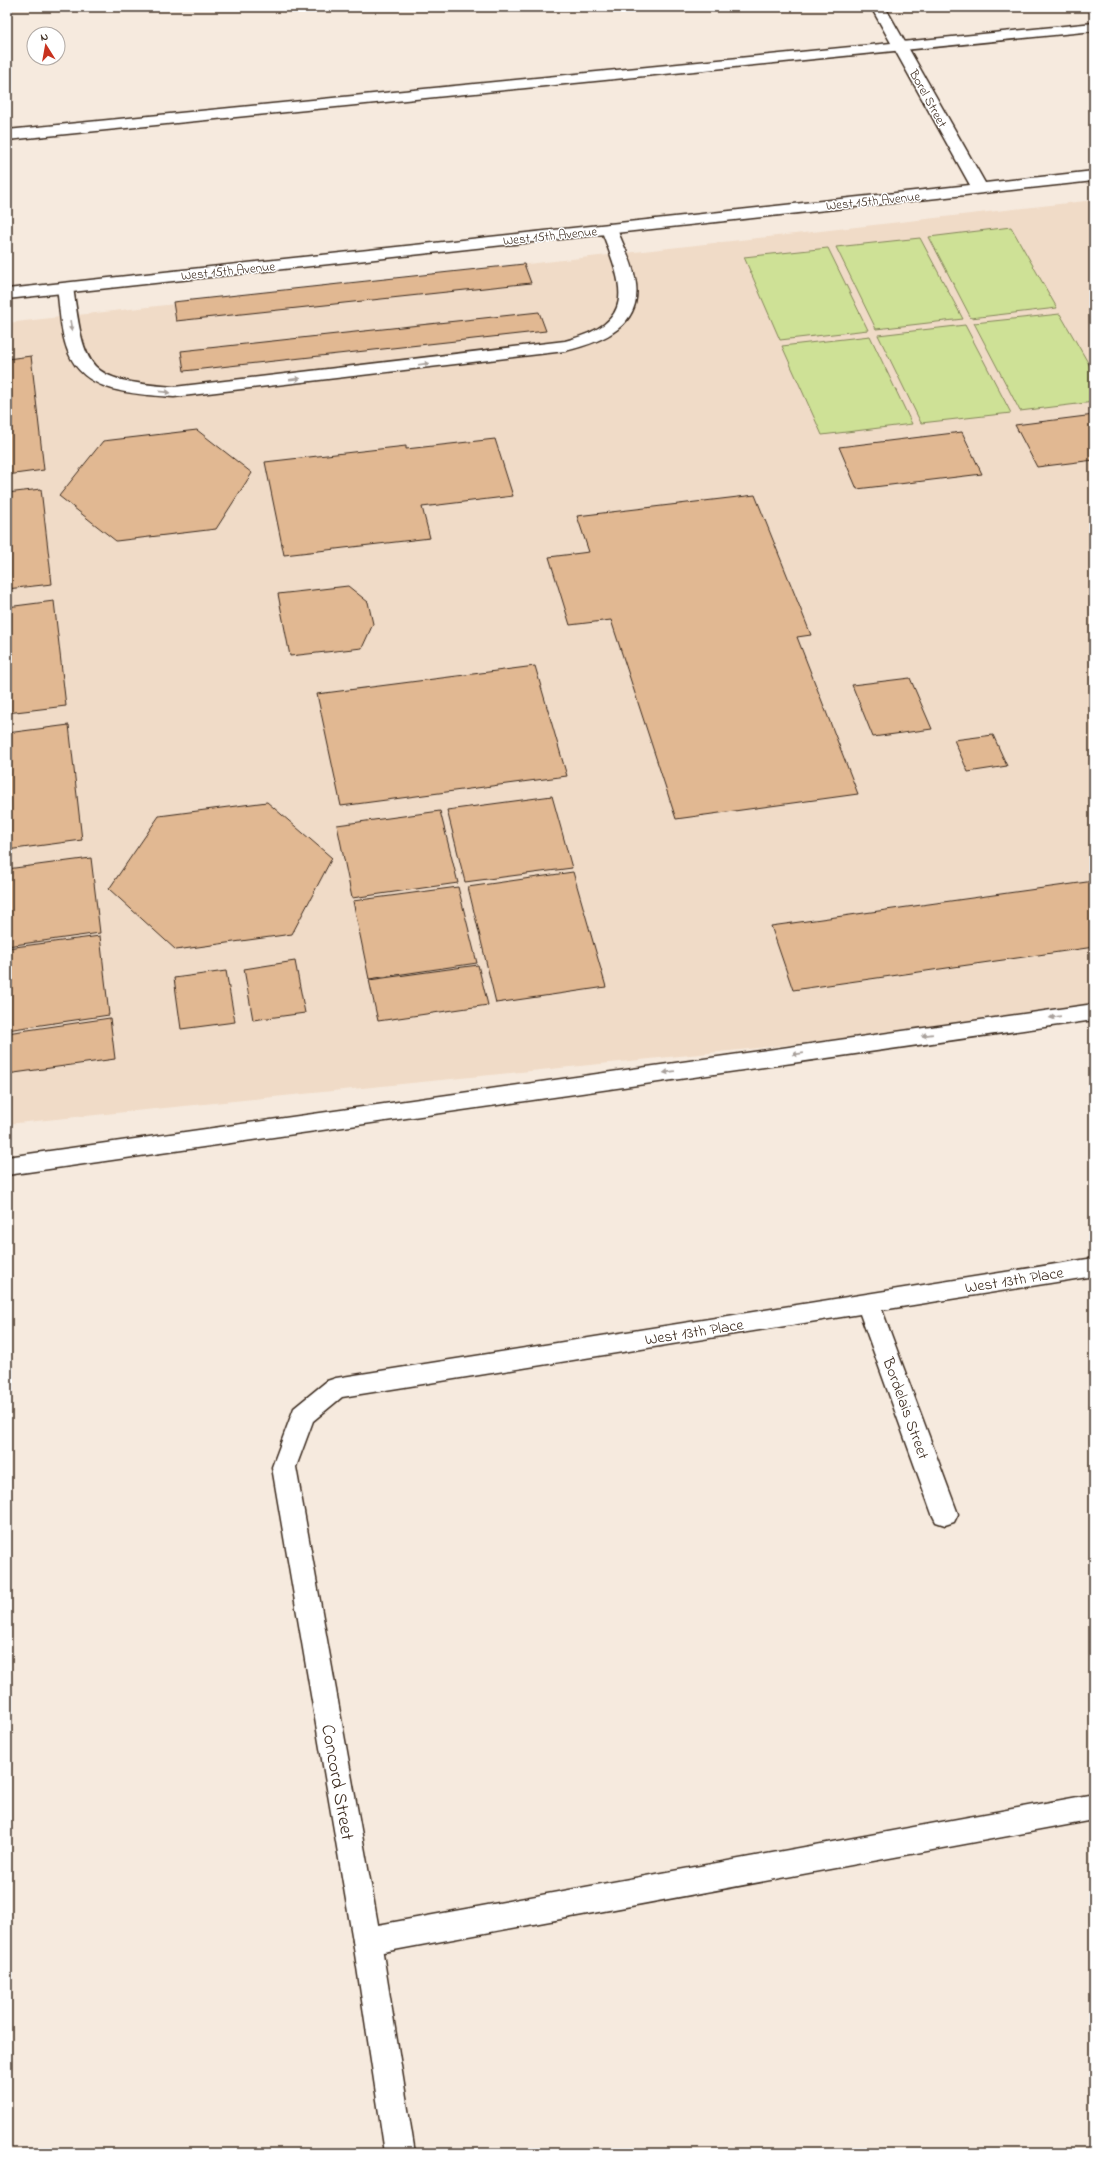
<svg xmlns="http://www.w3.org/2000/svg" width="1101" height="2160" font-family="'Indie Flower',sans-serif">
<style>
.built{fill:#f0dbc7}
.green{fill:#cee196;stroke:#84865a}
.building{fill:#e1b892;stroke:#3b2a1e}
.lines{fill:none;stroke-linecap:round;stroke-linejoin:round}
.service-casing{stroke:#3b2a1e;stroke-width:3}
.minor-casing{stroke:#3b2a1e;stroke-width:3}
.service{fill:#fff;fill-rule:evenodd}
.minor{fill:#fff;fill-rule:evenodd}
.oneway{fill:#a79f9a}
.labels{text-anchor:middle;stroke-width:3;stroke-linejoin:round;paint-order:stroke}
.far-street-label{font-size:13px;fill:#3b2a1e;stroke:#fff}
.street-label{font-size:16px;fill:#3b2a1e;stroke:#fff}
.near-street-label{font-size:19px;fill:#3b2a1e;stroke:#fff}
</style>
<rect width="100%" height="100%" fill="#f6eade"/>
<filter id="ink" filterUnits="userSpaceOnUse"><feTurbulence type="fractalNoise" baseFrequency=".025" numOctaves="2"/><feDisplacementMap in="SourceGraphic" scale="8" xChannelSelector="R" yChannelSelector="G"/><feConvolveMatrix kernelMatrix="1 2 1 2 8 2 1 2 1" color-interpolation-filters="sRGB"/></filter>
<g filter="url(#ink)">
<path class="built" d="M1094,200V1014L7,1124V323Z"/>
<path class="green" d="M1011,227L1057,308L971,318L929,237Z
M920,238L963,319L876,329L836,247Z
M828,248L868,330L780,340L744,257Z
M1060,314L1094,373V402L1020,411L974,323Z
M965,325L1011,413L921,423L878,335Z
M870,336L912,424L822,435L782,346Z"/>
<path class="building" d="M524,264L531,283L176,321L173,302Z
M539,312L546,331L184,371L181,351Z
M31,356L44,470L7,475V359Z
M1094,415V460L1037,467L1015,425Z
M197,430L252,473L216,529L116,541L59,496L103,441Z
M962,432L982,474L857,489L839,447Z
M495,439L513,496L422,507L430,538L284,555L265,462L406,446V449Z
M41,489L52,584L7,589V493Z
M755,495L811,635L797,637L858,794L676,819L611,620L570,625L549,557L589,552L577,516Z
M348,586L368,602L373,624L362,648L290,656L278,594Z
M54,601L66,706L7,713V607Z
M535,666L567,776L341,806L317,694Z
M910,678L932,729L873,737L852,685Z
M69,725L82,840L7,850V733Z
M993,735L1007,766L968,772L954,740Z
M552,796L572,868L465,882L447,810Z
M267,802L332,858L292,934L176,950L109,889L159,816Z
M440,811L458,883L352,898L337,825Z
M91,858L100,933L7,946V869Z
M573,872L606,987L496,1003L468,887Z
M1094,881V947L793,990L771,926Z
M458,887L477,963L369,979L353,901Z
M100,936L109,1015L7,1030V948Z
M295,961L305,1013L253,1020L244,969Z
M478,965L488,1005L378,1021L369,980Z
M226,971L235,1022L181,1029L174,978Z
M110,1018L115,1059L7,1074V1033Z"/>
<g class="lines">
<g class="service-casing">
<path id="service" d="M1094,23V31L7,140V130Z
M609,224L615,226L617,229C623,245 632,261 635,278C645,326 602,342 565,351L174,397C137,394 86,394 69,354C60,333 60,309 57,287L59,284H71L73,287C85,371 86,380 174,387L565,341C640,322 622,285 601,229L603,226Z
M1094,1794V1820L367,1955L357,1951L353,1941L357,1931L367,1927Z"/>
</g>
<g class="minor-casing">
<path id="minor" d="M871,7H885L985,183L1094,171V181L7,299V289L970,185Z
M1094,1004V1020L7,1175V1157Z
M1094,1258V1276L882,1310L958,1514L954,1522L945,1525L936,1522L932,1514L860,1314L342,1397L313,1421L296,1467L381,1941L415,2153H385L353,1941L272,1467L294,1408L327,1381L336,1378Z"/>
</g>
<use href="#service" class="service"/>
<use href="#minor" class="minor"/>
</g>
<defs><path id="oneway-solid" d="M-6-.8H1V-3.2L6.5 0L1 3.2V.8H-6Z"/></defs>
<g class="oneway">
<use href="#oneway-solid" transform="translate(71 326) rotate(81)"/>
<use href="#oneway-solid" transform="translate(424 364) rotate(-7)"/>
<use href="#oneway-solid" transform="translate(295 379) rotate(-7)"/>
<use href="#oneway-solid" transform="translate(165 392) rotate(6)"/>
<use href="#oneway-solid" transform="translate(1055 1017) rotate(172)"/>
<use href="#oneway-solid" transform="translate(927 1035) rotate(172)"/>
<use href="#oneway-solid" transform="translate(798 1054) rotate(172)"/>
<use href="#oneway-solid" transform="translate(669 1072) rotate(172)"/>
</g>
</g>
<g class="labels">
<g class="far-street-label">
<text transform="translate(929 98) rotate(61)" y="5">Borel Street</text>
<text transform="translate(873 200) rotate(-6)" y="5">West 15th Avenue</text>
<text transform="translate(550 235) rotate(-6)" y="5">West 15th Avenue</text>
<text transform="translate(228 270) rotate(-6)" y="5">West 15th Avenue</text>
</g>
<g class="street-label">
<text transform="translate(1014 1279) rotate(-9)" y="6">West 13th Place</text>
<text transform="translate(694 1331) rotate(-9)" y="6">West 13th Place</text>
<text transform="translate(907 1408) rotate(70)" y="6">Bordelais Street</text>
</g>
<g class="near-street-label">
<text transform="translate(339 1782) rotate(80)" y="7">Concord Street</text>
</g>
</g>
<rect width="1101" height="2160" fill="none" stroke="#fff" stroke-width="24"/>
<rect x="12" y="12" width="1077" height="2136" fill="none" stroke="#3b2a1e" stroke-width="1.5" filter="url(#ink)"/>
<g transform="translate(46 46) rotate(349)"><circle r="19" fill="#ffffff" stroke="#b1aaa5"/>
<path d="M0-3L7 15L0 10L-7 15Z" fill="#c8321e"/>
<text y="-6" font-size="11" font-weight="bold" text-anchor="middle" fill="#3b2a1e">N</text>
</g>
</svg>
